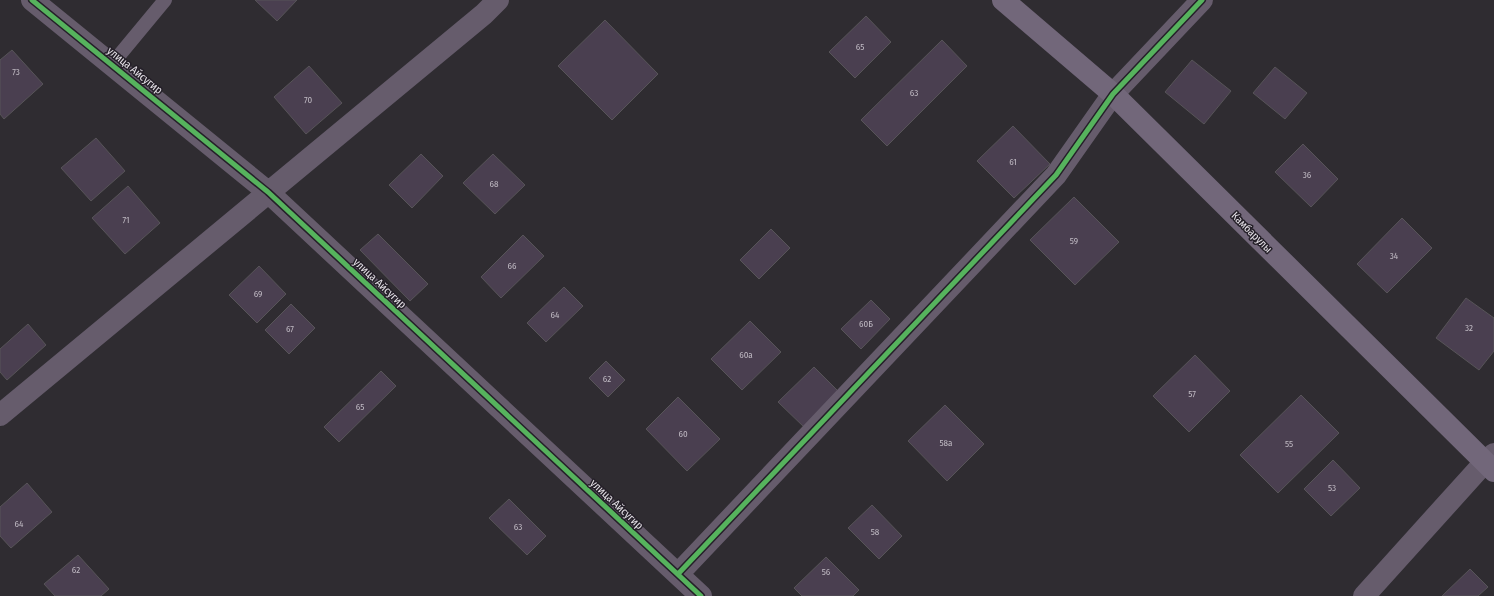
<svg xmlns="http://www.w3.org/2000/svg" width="1494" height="596" font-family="'Fira Sans Condensed',sans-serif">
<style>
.building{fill:#4a3f50;stroke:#575458}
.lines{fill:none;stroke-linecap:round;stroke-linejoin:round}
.lane{stroke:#665c6c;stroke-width:14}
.street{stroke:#665c6c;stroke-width:22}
.secondary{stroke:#72677a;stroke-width:22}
.cycleway-casing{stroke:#252029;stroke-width:8}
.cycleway{stroke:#56b35d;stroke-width:5}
.labels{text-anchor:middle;stroke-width:3;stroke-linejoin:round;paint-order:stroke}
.number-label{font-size:9px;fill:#bfb9c2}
.street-label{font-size:11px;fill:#e6e2e8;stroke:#252029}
</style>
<rect width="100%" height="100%" fill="#2f2c31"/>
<path class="building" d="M255,0H297L277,21Z
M866,16L891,42L855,78L829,52Z
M605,20L658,74L612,120L558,66Z
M942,40L967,66L887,146L861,120Z
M12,50L43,84L4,119L0,114V60Z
M1192,60L1231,91L1204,124L1165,92Z
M309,66L342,103L306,134L274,97Z
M1275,67L1307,93L1285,119L1253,93Z
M1013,126L1050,164L1014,198L977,161Z
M96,138L125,171L91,201L61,168Z
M1303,144L1338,179L1311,207L1275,172Z
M421,154L443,176L412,208L389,185Z
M493,154L525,185L495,214L463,183Z
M128,186L160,223L125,254L92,218Z
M1074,197L1119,242L1075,285L1030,240Z
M1402,218L1432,248L1387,293L1357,264Z
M771,229L790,248L759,279L740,260Z
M378,234L428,284L410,301L360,250Z
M523,235L544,256L501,298L481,277Z
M259,266L286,294L257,323L229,295Z
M564,287L583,306L546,342L527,323Z
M1466,298L1494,318V351L1479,370L1436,338Z
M871,300L890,319L861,349L841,329Z
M291,304L315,328L289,354L265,330Z
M750,321L781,352L742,390L711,359Z
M28,324L46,345L7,380L0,372V349Z
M1195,355L1230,391L1189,432L1153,396Z
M606,361L625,380L608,397L589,378Z
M814,367L841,394L806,429L778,402Z
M381,371L396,386L339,442L324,427Z
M1301,395L1339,433L1278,493L1240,455Z
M678,397L720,439L687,471L646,429Z
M945,405L984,444L947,481L908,441Z
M1333,460L1360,488L1331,516L1304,489Z
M27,483L52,512L11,548L0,536V507Z
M509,499L546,536L527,555L489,518Z
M872,505L902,536L879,559L848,528Z
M78,555L109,589L101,596H55L44,584Z
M826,557L859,590L853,596H802L794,588Z
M1470,569L1488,587L1478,596H1442Z"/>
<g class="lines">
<path class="lane" d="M112,64L165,0"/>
<path class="street" d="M32,0L268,192L701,596
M0,415L484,14L498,0
M678,574L1056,175L1113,94L1202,0
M1364,596L1485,462L1494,454"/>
<path class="secondary" d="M1003,0L1113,94L1494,471"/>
<g class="cycleway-casing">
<path id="cycleway" d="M32,0L268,192L701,596
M678,574L1056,175L1113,94L1202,0"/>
</g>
<use href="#cycleway" class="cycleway"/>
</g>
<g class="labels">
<g class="number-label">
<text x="860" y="50">65</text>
<text x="16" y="75">73</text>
<text x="914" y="96">63</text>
<text x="308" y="103">70</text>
<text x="1013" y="165">61</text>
<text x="1307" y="178">36</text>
<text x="494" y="187">68</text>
<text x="126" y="223">71</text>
<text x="1074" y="244">59</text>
<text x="1394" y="259">34</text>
<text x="512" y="269">66</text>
<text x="258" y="297">69</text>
<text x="555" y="318">64</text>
<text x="866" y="327">60Б</text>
<text x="1469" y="331">32</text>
<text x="290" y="332">67</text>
<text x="746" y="358">60а</text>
<text x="607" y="382">62</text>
<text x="1192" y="397">57</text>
<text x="360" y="410">65</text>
<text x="683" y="437">60</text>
<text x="946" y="446">58а</text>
<text x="1289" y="447">55</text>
<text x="1332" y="491">53</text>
<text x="19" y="527">64</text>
<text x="518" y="530">63</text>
<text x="875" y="535">58</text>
<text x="76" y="573">62</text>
<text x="826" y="575">56</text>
</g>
<g class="street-label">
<text transform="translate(135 70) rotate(39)" y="4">улица Айсугир</text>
<text transform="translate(1252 232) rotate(45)" y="4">Камбарулы</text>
<text transform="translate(380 283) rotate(43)" y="4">улица Айсугир</text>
<text transform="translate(617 504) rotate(43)" y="4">улица Айсугир</text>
</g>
</g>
</svg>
